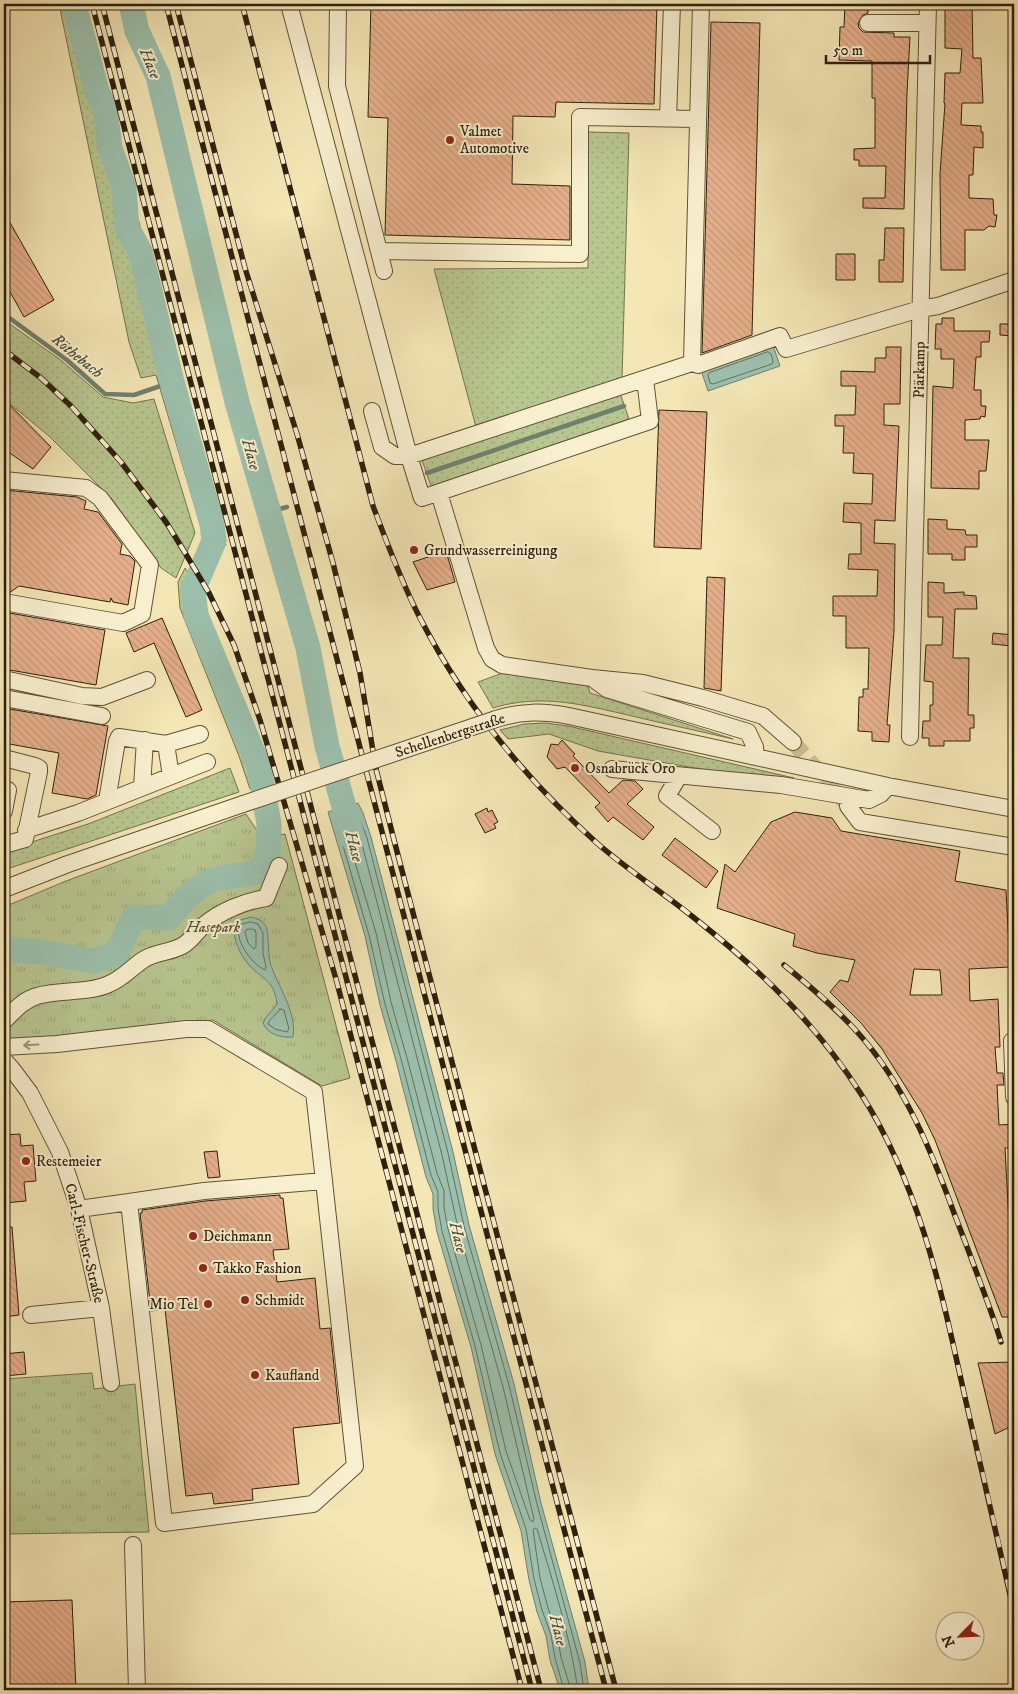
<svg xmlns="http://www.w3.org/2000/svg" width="1018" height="1694" font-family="'IM FELL DW Pica',serif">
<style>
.grass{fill:url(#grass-dots);stroke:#73734e}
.park{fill:url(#park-tufts);stroke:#73734e}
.water{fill:#9cc0ad;stroke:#70806d}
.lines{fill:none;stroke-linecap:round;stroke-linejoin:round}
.shore{stroke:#65705d;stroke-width:1}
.stream{stroke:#70806d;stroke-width:4.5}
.river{stroke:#9cc0ad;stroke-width:25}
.building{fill:url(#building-back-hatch);stroke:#2e200d;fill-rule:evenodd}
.minor-tunnel{stroke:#ccbe93;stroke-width:16;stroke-dasharray:16 8;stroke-linecap:butt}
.minor-casing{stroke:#605237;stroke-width:18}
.minor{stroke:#f8efcf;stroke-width:16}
.rail-casing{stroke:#2e200d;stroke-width:5.5}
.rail{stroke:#f8efcf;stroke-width:4;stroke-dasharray:11;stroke-linecap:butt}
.minor-bridge-casing{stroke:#605237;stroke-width:18;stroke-linecap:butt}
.minor-bridge{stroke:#f8efcf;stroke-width:16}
.oneway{stroke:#9d9278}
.poi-dot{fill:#8f2418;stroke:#f8efcf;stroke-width:2}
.labels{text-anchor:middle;stroke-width:4;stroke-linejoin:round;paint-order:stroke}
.poi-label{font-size:15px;fill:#2e200d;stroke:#f8efcf;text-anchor:start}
.street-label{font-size:15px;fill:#2e200d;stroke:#f8efcf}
.park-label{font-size:15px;font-style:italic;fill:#575234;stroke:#f8efcf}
.water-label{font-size:16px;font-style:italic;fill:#4f503d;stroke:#f8efcf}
</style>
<defs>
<pattern id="grass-dots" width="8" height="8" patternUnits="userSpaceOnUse" patternTransform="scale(1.25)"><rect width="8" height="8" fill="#b8c690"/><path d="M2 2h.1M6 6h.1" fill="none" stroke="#9eaa7b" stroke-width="1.8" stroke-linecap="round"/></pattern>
<pattern id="park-tufts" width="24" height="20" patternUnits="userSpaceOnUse" patternTransform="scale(1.25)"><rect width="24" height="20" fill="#b8c690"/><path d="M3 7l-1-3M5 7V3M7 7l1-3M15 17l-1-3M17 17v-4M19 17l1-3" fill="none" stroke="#9eaa7b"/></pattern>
<pattern id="building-back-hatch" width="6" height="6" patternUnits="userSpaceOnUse" patternTransform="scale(1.25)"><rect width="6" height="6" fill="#e6af8b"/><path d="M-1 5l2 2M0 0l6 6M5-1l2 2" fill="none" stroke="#c69677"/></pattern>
</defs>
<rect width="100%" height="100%" fill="#f4e6b5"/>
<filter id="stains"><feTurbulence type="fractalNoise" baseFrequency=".004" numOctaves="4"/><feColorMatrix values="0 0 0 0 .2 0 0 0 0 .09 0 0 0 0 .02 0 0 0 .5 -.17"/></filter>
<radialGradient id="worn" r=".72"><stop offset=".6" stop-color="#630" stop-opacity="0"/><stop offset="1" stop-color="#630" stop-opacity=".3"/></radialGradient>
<path class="grass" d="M59,4H84L181,389L226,545L210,558L156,375L141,378L129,342Z
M588,132L629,133L622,379L476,427L434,269L588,268Z
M4,320L62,361L103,397L133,403L154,399L195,533L176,578L161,568L112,499L49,436L4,399Z
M620,393L629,419L431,486L422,460Z
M185,568L196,584L193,590L196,615L259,767L263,785L250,789L239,756L180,608L178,582Z
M511,670L587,682L590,693L733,739C699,731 665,724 632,716C584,705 542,693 493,708L478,682Z
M545,723L568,726L794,778L706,770L598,751L549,734L508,739L500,730L525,724Z
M230,768L239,792L4,870V851L88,824Z"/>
<path class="park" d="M246,814L262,838L285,834L350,1078L322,1086L213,1020L57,1038L4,1047V907L66,881Z
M92,1373L94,1389L135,1384L149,1532L4,1534V1379Z"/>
<path class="water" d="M773,345L780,366L708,391L701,370Z
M358,803L363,813L371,837L453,1152L469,1225L514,1384L541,1503L585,1662L589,1690H560L550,1660L546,1636L537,1612L529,1580L521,1531L495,1454L471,1347L437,1232L433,1209V1194L426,1177L396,1061L380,1005L365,936L328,812Z
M251,917C258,919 263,920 266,927C269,932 268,953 270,962C277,986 297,1010 293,1037C281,1038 267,1034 263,1023C266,1015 272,1012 277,1004C274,977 260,980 246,961C239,952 235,941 233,929L237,921Z"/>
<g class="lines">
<path class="shore" d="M768,352L771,354L773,361L772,364L713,384L710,383L708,375L709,373Z
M351,817L353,818L361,840L442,1155L458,1228L503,1387L534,1519L533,1522L530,1520L506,1451L481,1345L448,1229L444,1208V1191L437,1173L407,1058L391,1002L376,933L343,822L344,819Z
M251,922L258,924L263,933V953L266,967L265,970C252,964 233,940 240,925Z
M251,929L255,930L256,933V947L254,949L248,943L245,932L246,930Z
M280,1009L284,1010L289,1029L287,1032L275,1029L268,1024C270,1018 276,1015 280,1009Z
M564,1690L555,1658L551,1635L542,1610L534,1579L526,1529L500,1453L475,1346L442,1231L438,1208V1192L431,1175L401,1059L385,1004L369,935L335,818L337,815L353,810H356L367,838L448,1153L464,1226L509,1385L537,1504L580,1663L584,1690
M571,1690L561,1657L557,1634L548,1608L540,1578L533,1530L535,1528L537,1529C553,1582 570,1636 578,1690"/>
<path class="stream" d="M4,314L67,360L105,394L134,395L172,382
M427,473L624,406
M269,512L287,507"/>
<path class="river" d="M131,4L137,31L158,76L237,402L308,648L327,746L353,839
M4,949L41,952L94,961L116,954L134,917L169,918C183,900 197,883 220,878C234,875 246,876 259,871L268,853L269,824L259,767L196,615L193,590L214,541L212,524L172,382L140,251L127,228L124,187L110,148L105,108L97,91L74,4"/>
</g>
<path class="building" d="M371,4H657L654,104L556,102L555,117L513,116L512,184L570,186V240L385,235L388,118L368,117Z
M845,4H868V13L863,15L858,23L859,28L863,32L894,33V37H910L907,93L904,209L863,208V198H885L886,166H859V160H854V149L875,148V98H872V61L839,60L840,27H844Z
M945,4H972L973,58H981L983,103H962L961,125L981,126V132H983V148L974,147L973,175H969V198L993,199L994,215H997L995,227L989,226L984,230H965V270H941L940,174L945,103H944L945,73H960L962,49L945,48Z
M711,22L760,23L752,335L702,353Z
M4,212L54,300L24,317L4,281Z
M885,228H904L903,282H879V260H884Z
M836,254H855V280H836Z
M942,318H954V331H990L989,342H981V357H976L974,390H981V406H986L985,417L981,416L980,419L965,420V440H989L986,471H979V489L931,488L933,386L953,388L954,359H941V349H935L936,324H942Z
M1000,324H1013V336L1000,335Z
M886,347H901L900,404H884V425L899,426L895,521L875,520L874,543L895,544L894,631L887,725H890L889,742L872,741V732L858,731L859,697H863V689H868L869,648H846V616H833V596H877L878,570L848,569L849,554H861V523L843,522L844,503L872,504L873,474L853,473L854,453H843L844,426H835V415H855L856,386H841V371L875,372V358H886Z
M4,399L51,447L33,469L4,449Z
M659,410L707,412L701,549L654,547Z
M4,490L77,497L86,501L84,509L98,512L122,544L120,554L130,556L135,561L128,605L113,602L111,598L110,602L19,586L9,593L4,592Z
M928,519L947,520V529L965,530L966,535H977V547H965V560H952V554H928Z
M446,551L455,582L427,590L413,562Z
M707,577L725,578L721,691L704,688Z
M928,582L944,583V593L964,592V595L976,596L977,609H955L953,658H969L968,715H974V728H970V741H944V746H929V738H922L923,721H930V705H933V682L924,681L926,645H942L943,617H928Z
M4,612L105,630L96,685L4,669Z
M162,618L202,710L186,717L154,643L134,652L126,633Z
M993,633L1013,635L1012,646L992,644Z
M4,708L108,726L96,795L87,799L52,793L59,753L4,743Z
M562,740L575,754L573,756L609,793L623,780L635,781L643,789L627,804L654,827L643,840L613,817L608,822L595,807L600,803L565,767L557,769L547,757L551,744L558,745Z
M487,808L488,812L492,810L498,822L494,824L496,828L485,833L475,814Z
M795,812L832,818L841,831L960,851L955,881L1006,890L1010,967L969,969L970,1001L998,999L1000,1047H995L997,1073H1003L1004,1085H997L999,1125L1014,1124V1148H1005L1014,1317H1002L935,1140L922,1113L882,1049L861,1023L830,992L840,980L848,982L855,960L817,953L793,946L795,934L717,908L725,864L735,872L771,822ZM914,969L940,970L942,995H910Z
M675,838L718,871L706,888L662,855Z
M20,1134L21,1146L33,1145L36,1181L24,1182L26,1201L4,1203V1135Z
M217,1151L220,1177L208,1178L204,1152Z
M280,1195V1198H283L289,1249L273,1250L277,1282L315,1278L320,1329L330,1328L340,1423L293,1428L299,1484L252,1489L253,1500L214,1504L212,1493L186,1496L165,1309L151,1311L140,1213H142V1210L205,1201Z
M4,1227H12L19,1315L4,1317Z
M24,1352L26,1374L4,1376V1354Z
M1014,1362V1425L995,1434L978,1363Z
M72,1600L76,1690H4V1602Z"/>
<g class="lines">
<path class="minor-tunnel" d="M793,742L845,802"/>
<g class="minor-casing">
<path id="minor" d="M289,4L409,456H395L382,447L372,411
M338,4L337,86L384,271
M868,23H927
M668,118L672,4
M379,251L580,254V117L697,119
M692,363L701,4
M645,379L650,421L422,498L409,456L692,363L698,365L780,336L786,349L920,309L938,306L1014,280
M4,480L86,488L100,498L150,565L142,614L123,623L4,602
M439,493L486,648L492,659L502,665L592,678L643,683L703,698L763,716L793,742
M4,679L82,696L102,697L147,680
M596,681L607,689L748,732L755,747L756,757
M4,698L102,716
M496,719C522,711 543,711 569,716L888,786L1014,809
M910,737L928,4
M166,744L171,776
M4,758L35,766L39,768V772L25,839L4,845
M612,769L781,785L869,800L881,794L888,786
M679,776L667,796L712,831
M142,787L145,740
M107,801L117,741L119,737L166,744L200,734
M848,806L860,822L1014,847
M4,811L8,790
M26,830L78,813L207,762
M4,889L68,864L243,804
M4,1021C14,1011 23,1000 37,996C59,989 87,994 109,984C122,979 131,968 143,960C154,952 169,953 182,946C191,941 196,932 204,925C221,911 245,901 266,898L279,866
M1014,1041H1012L1014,1097
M4,1047L57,1044L186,1029H208L314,1092L324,1181L204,1191L129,1202
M4,1060L12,1069L30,1093L60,1152L79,1209L101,1308L111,1383
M79,1209L129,1202L164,1523L313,1504L355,1466L324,1181
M31,1315L101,1308
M133,1545L137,1690"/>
</g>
<use href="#minor" class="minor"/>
<g class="rail-casing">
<path id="rail" d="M92,4L532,1690
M102,4L541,1690
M166,4L606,1690
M176,4L245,268L297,434L333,563L360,673L376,769L394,840L616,1690
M242,4L373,506C387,543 401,581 419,616C464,704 524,778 598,844C628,870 662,892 693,917C759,969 815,1022 861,1094C919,1184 941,1289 964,1393C981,1466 998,1539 1014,1612
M4,350L41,378L71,406L121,462L166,522L184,551L209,593L234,645L260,720L336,979L522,1690
M784,965C811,987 836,1008 859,1034C905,1086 931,1150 954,1213C968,1249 981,1284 994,1320L1001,1342"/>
</g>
<use href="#rail" class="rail"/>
<g class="minor-bridge-casing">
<path id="minor-bridge" d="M243,804L496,719"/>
</g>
<use href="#minor-bridge" class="minor-bridge"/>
</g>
<defs><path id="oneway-shaft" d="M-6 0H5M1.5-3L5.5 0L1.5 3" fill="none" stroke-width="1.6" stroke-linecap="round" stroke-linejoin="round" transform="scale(1.25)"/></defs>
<use class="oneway" href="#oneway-shaft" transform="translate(31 1045) rotate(177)"/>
<g class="poi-dot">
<circle cx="450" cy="140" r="5"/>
<circle cx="414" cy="550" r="5"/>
<circle cx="575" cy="768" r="5"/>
<circle cx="26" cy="1161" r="5"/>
<circle cx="193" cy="1236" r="5"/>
<circle cx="203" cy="1268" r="5"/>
<circle cx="245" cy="1300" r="5"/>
<circle cx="208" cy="1304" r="5"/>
<circle cx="255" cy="1375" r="5"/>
</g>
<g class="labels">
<g class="poi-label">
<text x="460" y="136">Valmet<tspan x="460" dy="17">Automotive</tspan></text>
<text x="424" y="555">Grundwasserreinigung</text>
<text x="585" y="773">Osnabrück Oro</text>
<text x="36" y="1166">Restemeier</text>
<text x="203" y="1241">Deichmann</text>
<text x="213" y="1273">Takko Fashion</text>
<text x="255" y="1305">Schmidt</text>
<text x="198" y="1309" text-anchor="end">Mio Tel</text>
<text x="265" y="1380">Kaufland</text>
</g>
<g class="street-label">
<text transform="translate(919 370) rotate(-89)" y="5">Piärkamp</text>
<text transform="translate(450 735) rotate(-18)" y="5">Schellenbergstraße</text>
<text transform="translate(85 1243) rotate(76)" y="5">Carl-Fischer-Straße</text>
</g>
<g class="park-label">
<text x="213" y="932">Hasepark</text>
</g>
<g class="water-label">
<text transform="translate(151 63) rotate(67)" y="6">Hase</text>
<text transform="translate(78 355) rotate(39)" y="6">Röthebach</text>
<text transform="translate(252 454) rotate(74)" y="6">Hase</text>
<text transform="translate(355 846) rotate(75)" y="6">Hase</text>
<text transform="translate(459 1237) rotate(76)" y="6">Hase</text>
<text transform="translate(559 1630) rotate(76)" y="6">Hase</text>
</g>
</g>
<rect width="1018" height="1694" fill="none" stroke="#f4e6b5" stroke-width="20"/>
<rect x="5" y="5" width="1008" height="1684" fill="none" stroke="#2e200d" stroke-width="2.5"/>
<rect x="10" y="10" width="998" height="1674" fill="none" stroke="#2e200d"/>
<g transform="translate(960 1636) rotate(246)"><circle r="24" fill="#f8efcf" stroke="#a79c81"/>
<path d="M0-4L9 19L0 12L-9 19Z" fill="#8f2418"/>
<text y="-8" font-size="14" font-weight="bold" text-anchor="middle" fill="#2e200d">N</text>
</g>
<path d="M826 55v8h104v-8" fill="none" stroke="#2e200d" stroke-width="2.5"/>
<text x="833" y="55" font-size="15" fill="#2e200d" stroke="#f8efcf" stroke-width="4" paint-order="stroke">50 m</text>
<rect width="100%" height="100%" filter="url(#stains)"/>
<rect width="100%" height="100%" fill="url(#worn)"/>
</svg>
